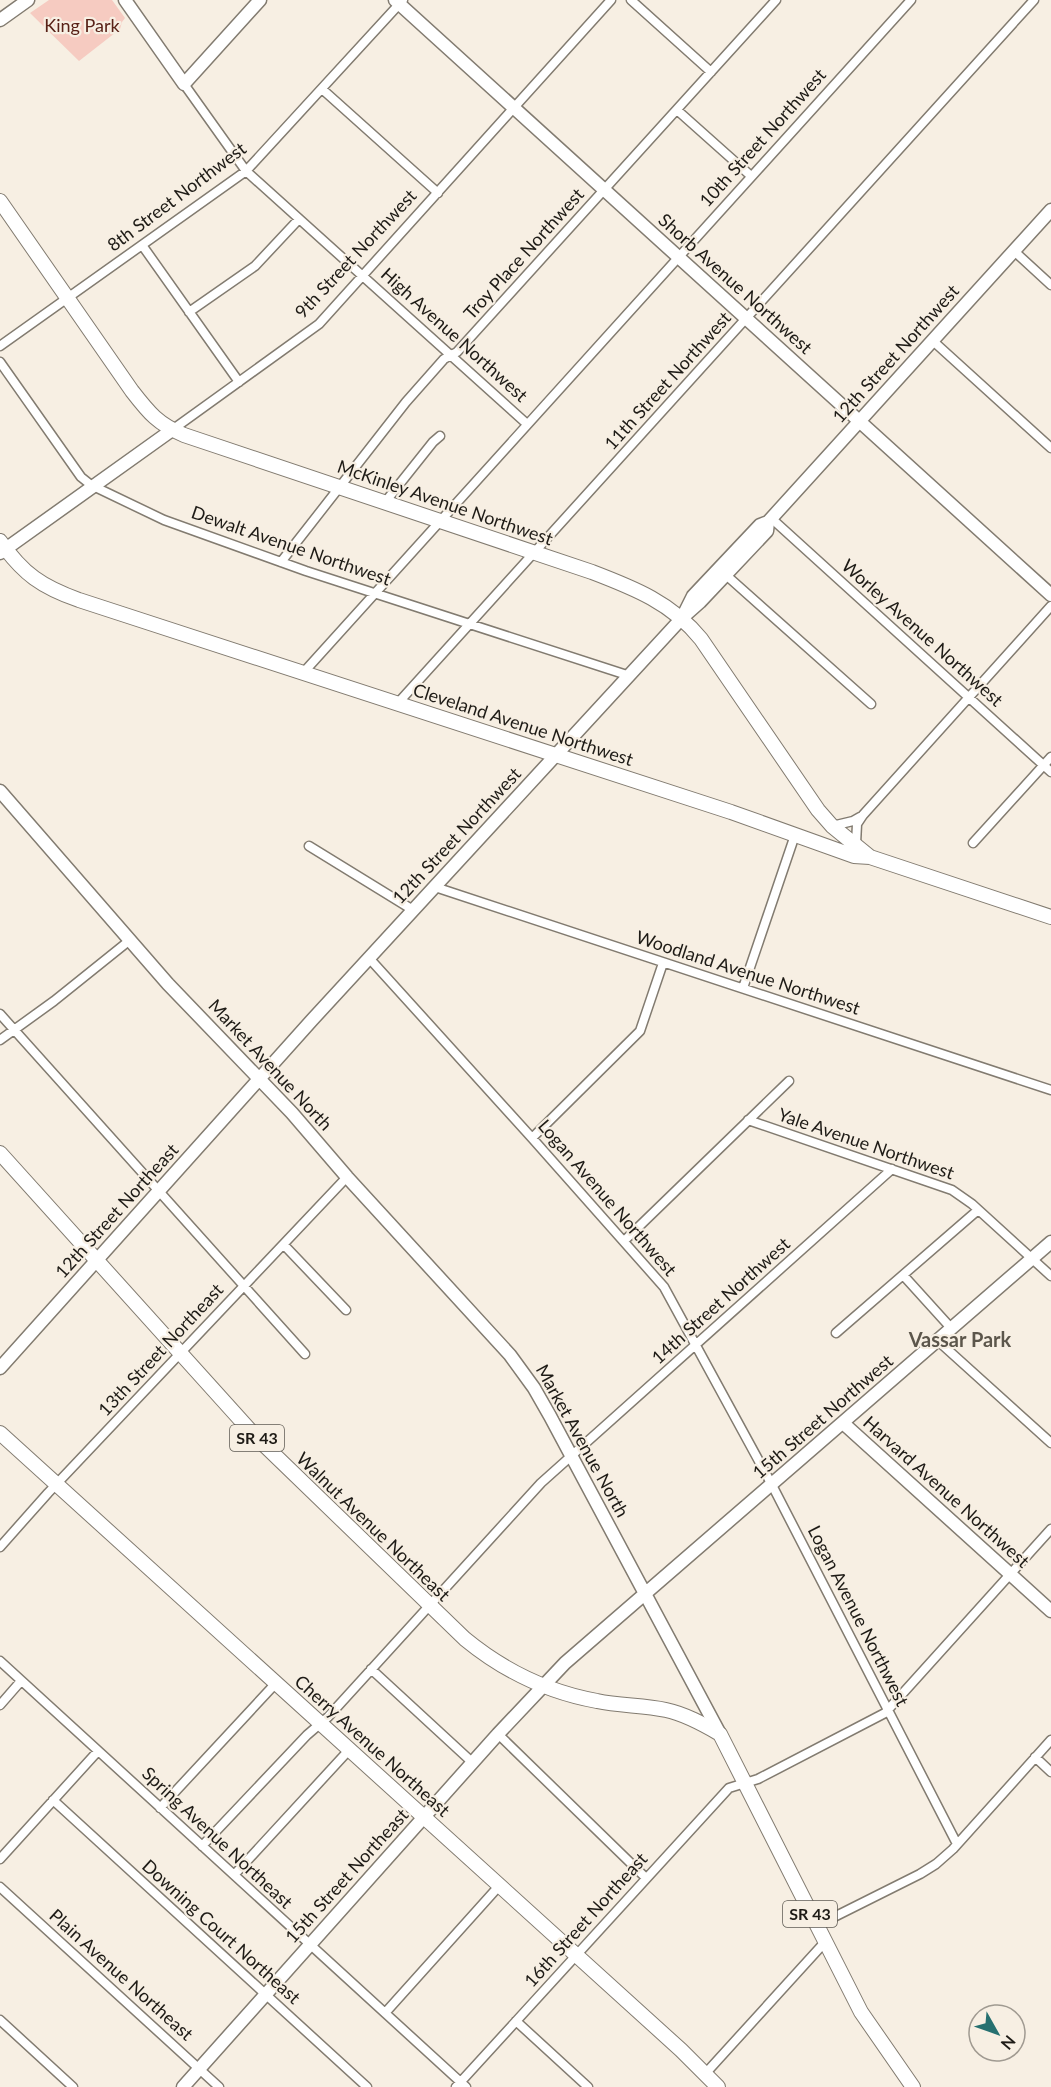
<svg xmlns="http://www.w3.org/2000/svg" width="1051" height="2087" font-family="Lato,sans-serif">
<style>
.green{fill:#f6cbc1}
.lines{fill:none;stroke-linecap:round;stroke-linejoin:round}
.street-casing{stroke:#827b70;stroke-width:11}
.secondary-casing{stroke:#827b70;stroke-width:15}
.primary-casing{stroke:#827b70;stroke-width:16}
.street{stroke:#fff;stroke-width:8}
.secondary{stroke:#fff;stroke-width:12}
.primary{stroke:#fff;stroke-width:14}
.labels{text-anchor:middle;stroke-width:4.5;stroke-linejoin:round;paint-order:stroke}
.shield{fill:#f7efe3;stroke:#5f5b54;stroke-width:1.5}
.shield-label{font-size:16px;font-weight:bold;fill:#1e1b16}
.park-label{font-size:18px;fill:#592218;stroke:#f7efe3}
.street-label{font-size:18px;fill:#1e1b16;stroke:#f7efe3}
.neighbourhood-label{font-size:20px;font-weight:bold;fill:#5c564b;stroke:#f7efe3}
</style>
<rect width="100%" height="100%" fill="#f7efe3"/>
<path class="green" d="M49,0H112L125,18L122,22L120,29L79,61L30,13Z"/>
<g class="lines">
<g class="street-casing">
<path id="street" d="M631,0L711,72
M184,84L246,171L527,424
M322,89L438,193
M677,110L751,176
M142,245L239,382
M1014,251L1051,285
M189,312L255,266L299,219
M933,341L1051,448
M0,346L246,171L403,0
M0,362L81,477L91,485L164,520L306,571L630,676
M172,430L319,324L611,0
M386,501L433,442L440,436
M771,518L1051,772
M281,562L406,402L444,359L457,352L776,0
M726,575L871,704
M303,673L911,0
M398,703L1034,0
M832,826L853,821L860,817
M973,843L1051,757
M856,844L857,824L863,815L1051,606
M309,846L413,910
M435,887L1051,1090
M369,958L532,1138L664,1287L772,1485L957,1844
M743,988L795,835
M0,1014L305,1354
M0,1040L54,1001L130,940
M748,1120L952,1190L972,1204L1051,1276
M532,1138L640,1031L663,963
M624,1241L789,1081
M284,1245L346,1310
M903,1275L951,1328
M836,1333L978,1210
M937,1340L1051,1443
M0,1547L48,1493L347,1177
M0,1661L466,2087
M371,1669L473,1763
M0,1705L21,1681
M498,1734L646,1878
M1035,1757L1051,1772
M53,1800L367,2087
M160,1808L276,1683
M202,1846L307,1735L328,1717L541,1483L892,1169
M0,1859L98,1751
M234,1875L349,1750
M0,1887L219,2087
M816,1926L920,1874L936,1864L953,1849L1051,1740
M385,2013L499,1886
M0,2020L73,2087
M516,2021L588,2087
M705,2074L825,1942
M456,2087L729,1788L758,1779L885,1713L1051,1529"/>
</g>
<g class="secondary-casing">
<path id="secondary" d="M125,0L184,84L260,0
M395,0L1051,595
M0,20L28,0
M0,553L172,430
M685,612L693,596L760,525L768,522L1051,210
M0,791L168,984L292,1113L347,1177L510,1355L534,1388L550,1416L720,1734
M0,1368L312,1020L682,618L700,602L767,531L768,522
M843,1423L1051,1611
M183,2087L498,1734L565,1663L1051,1242"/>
</g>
<g class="primary-casing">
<path id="primary" d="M0,201L132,391C149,413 158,424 184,435L592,572C634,588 672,603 701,639L818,810L832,826L870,857
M0,541C23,574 42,587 79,600L731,812L854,856L870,857L1051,917
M0,1153L256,1437L465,1639C504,1671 547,1692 597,1701C620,1706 643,1705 666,1710C685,1714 703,1724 720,1734L861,2012L913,2087
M0,1433L681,2050L718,2087"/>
</g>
<use href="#street" class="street"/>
<use href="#secondary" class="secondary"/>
<use href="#primary" class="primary"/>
</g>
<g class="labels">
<g class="shield">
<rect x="230" y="1425" width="54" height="26" rx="4.5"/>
<rect x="783" y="1901" width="54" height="26" rx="4.5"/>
</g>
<g class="shield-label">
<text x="257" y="1444">SR 43</text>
<text x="810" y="1920">SR 43</text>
</g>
<g class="park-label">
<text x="82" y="32">King Park</text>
</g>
<g class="street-label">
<text transform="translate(763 138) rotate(-48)" y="6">10th Street Northwest</text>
<text transform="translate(177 197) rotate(-37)" y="6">8th Street Northwest</text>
<text transform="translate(356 254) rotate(-47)" y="6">9th Street Northwest</text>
<text transform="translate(524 254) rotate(-48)" y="6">Troy Place Northwest</text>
<text transform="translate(735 284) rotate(42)" y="6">Shorb Avenue Northwest</text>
<text transform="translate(454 335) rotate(42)" y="6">High Avenue Northwest</text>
<text transform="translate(896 354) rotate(-48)" y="6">12th Street Northwest</text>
<text transform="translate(668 381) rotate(-48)" y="6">11th Street Northwest</text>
<text transform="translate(445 503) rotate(19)" y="6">McKinley Avenue Northwest</text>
<text transform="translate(291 546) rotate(19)" y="6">Dewalt Avenue Northwest</text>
<text transform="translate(922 633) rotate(42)" y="6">Worley Avenue Northwest</text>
<text transform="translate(523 725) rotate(18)" y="6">Cleveland Avenue Northwest</text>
<text transform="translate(457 836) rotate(-47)" y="6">12th Street Northwest</text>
<text transform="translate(748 973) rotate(18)" y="6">Woodland Avenue Northwest</text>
<text transform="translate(270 1065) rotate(47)" y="6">Market Avenue North</text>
<text transform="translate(866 1144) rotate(19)" y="6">Yale Avenue Northwest</text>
<text transform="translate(607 1198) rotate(49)" y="6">Logan Avenue Northwest</text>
<text transform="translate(117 1211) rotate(-48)" y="6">12th Street Northeast</text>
<text transform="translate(721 1301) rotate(-42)" y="6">14th Street Northwest</text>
<text transform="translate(161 1350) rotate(-47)" y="6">13th Street Northeast</text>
<text transform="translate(823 1417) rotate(-41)" y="6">15th Street Northwest</text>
<text transform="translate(582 1441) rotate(61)" y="6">Market Avenue North</text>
<text transform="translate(946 1492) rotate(42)" y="6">Harvard Avenue Northwest</text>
<text transform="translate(373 1527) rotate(44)" y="6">Walnut Avenue Northeast</text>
<text transform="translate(858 1616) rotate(63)" y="6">Logan Avenue Northwest</text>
<text transform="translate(372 1746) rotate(42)" y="6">Cherry Avenue Northeast</text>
<text transform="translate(217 1838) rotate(43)" y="6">Spring Avenue Northeast</text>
<text transform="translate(347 1876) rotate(-48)" y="6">15th Street Northeast</text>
<text transform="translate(586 1920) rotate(-48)" y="6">16th Street Northeast</text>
<text transform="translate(221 1932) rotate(42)" y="6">Downing Court Northeast</text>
<text transform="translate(121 1975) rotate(42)" y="6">Plain Avenue Northeast</text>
</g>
<g class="neighbourhood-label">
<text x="960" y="1347">Vassar Park</text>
</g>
</g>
<g transform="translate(997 2033) rotate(130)"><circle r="28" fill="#f7efe3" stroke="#a09a91" stroke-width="1.5"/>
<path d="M0-4.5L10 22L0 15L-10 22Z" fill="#267070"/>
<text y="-9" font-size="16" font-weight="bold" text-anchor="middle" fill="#1e1b16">N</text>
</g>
</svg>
